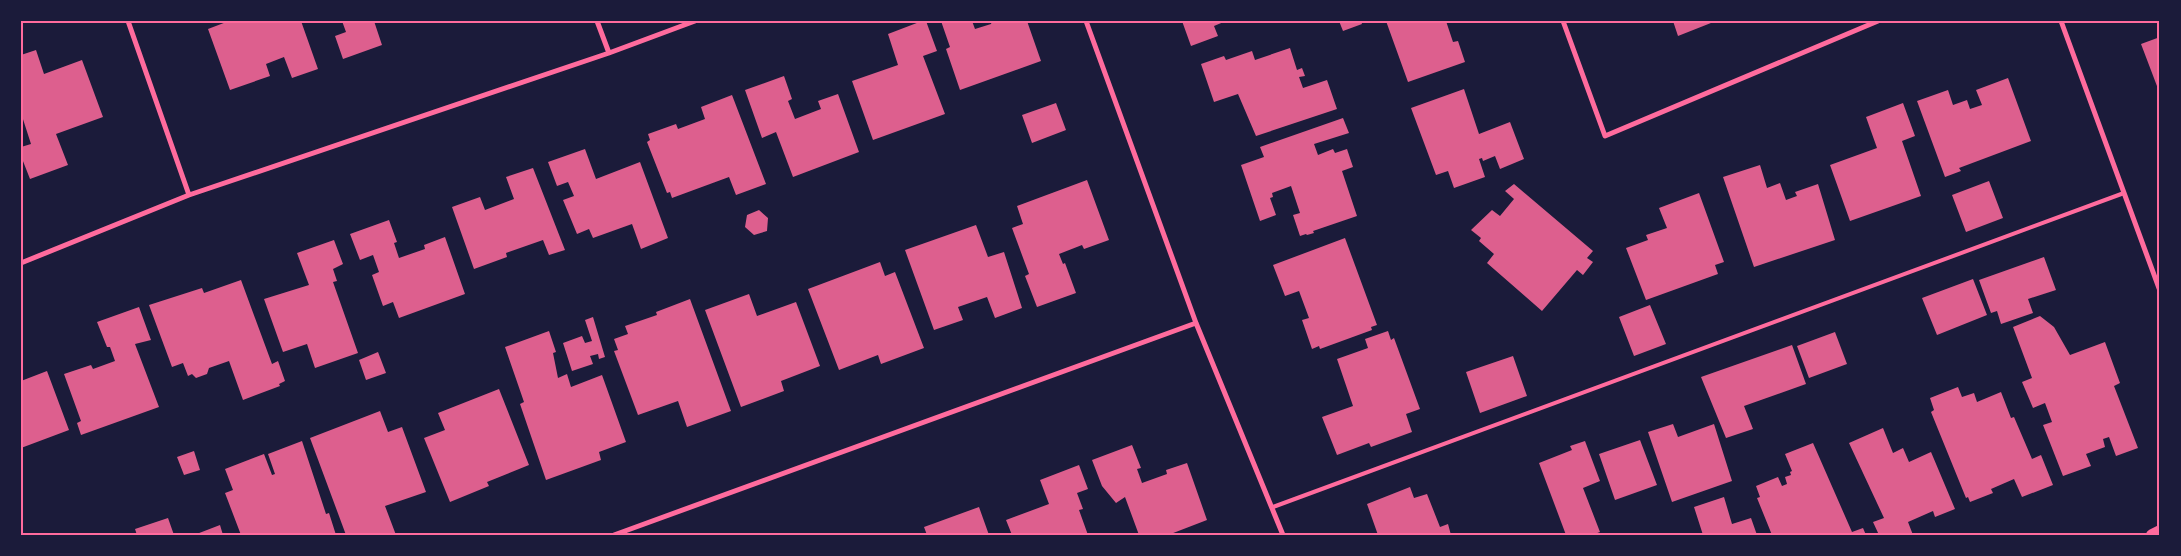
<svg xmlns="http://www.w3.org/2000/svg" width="2181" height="556" font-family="Montserrat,sans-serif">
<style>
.building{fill:#dd5f8e}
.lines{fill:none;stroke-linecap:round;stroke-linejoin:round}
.service{stroke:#ff6b9d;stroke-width:4}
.minor{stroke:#ff6b9d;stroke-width:5}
.primary{stroke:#ff6b9d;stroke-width:12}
.neatline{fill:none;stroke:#ff6b9d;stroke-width:2}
</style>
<rect width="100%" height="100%" fill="#1b1b3a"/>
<path class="building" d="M229,21H301L318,69L292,78L284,57L266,64L270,76L230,90L208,29Z
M342,21H374L382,45L343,59L335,36L346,32Z
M922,21H926L937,51L923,56L945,114L873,140L852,81L898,65L888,34Z
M941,21H972L975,29L991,24L992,21H1027L1041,61L960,90L946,49L950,47Z
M1182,21H1226L1214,26L1218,36L1191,46Z
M1339,21H1361L1362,24L1343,31Z
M1386,21H1446L1453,42L1458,41L1465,62L1408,82Z
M1673,21H1716L1678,36Z
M2160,37V94L2141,44Z
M1290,48L1297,70L1302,68L1305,76L1299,77L1303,88L1327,80L1337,109L1256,136L1238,94L1214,102L1201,64L1224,56L1226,60L1252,51L1255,60Z
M36,50L44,74L82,60L103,117L56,134L68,165L30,179L21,156V147L31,144L21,113V55Z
M784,76L792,99L788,101L795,119L821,109L818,101L838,94L859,152L793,177L776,132L762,138L745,90Z
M2008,78L2031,141L1959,168L1961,171L1945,177L1917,101L1948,90L1953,105L1967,100L1970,109L1982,105L1976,90Z
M1464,89L1479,134L1510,122L1524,159L1500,169L1495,156L1483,161L1482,158L1479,159L1485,177L1454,188L1448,171L1436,175L1411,108Z
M732,95L766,184L736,195L729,177L672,198L670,192L667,193L647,142L650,140L648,134L676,124L678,129L705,119L701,107Z
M1056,103L1066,130L1032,143L1022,115Z
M1903,103L1915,136L1902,141L1921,196L1850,221L1830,165L1877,148L1866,117Z
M1343,118L1349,133L1314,144L1318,155L1333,149L1335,153L1347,149L1353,167L1342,171L1357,216L1313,231L1314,233L1307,235L1306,234L1300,236L1293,215L1300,213L1291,186L1272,193L1273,197L1270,198L1276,215L1260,221L1241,165L1264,157L1260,147Z
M585,149L596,179L640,162L668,238L641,249L632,224L593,238L589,229L577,234L563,200L574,196L568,182L557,186L548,162Z
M1760,165L1767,188L1780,183L1786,200L1797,196L1795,192L1818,184L1835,240L1754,267L1723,177Z
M533,168L565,250L549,255L543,240L506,253L507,257L474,269L452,207L480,197L485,210L514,199L506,177Z
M1087,180L1109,240L1084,249L1082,245L1059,254L1063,264L1065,263L1076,293L1037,307L1025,276L1029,274L1012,228L1023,224L1017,206Z
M1989,181L2003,218L1966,232L1952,195Z
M1514,184L1593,251L1587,258L1593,262L1583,275L1577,270L1542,311L1487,263L1494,254L1479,241L1481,238L1471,230L1492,210L1500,216L1514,199L1505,191Z
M1699,193L1724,262L1715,265L1718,274L1646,300L1626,248L1648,240L1646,235L1667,228L1659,208Z
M759,210L768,218L767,231L754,235L745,227L747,215Z
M389,220L397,242L394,243L399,258L425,249L424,245L445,237L465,294L399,318L393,302L383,306L372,275L379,272L373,255L360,260L350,234Z
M976,225L988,257L1004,252L1022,308L995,318L987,297L958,307L963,320L934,330L905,250Z
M1345,238L1377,325L1371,327L1372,330L1320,349L1319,346L1312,349L1302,320L1309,318L1299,291L1285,296L1273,265Z
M334,240L343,264L333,269L337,281L333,282L358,353L315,368L307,344L283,352L264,299L309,285L297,253Z
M2044,257L2056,290L2028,299L2033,313L2001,324L1997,311L1991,313L1979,280Z
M880,262L885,276L895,272L924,348L881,364L878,355L839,370L808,289Z
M1973,279L1987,315L1937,335L1922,298Z
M241,280L272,364L278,361L285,381L279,384L280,386L243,400L229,361L209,368L207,374L196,378L192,374L188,376L183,363L172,367L149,305L202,288L204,293Z
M749,294L757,316L796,302L820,366L781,381L784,391L741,407L705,310Z
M690,299L731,411L687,427L678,401L638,415L614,351L618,350L614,339L628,334L625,326L657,315L656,312Z
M1650,305L1666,344L1634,356L1619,317Z
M139,307L151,340L135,344L159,407L81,435L77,423L81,421L64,374L91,365L93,369L115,361L110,347H107L97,322Z
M2040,316L2054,327L2070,355L2105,342L2120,383L2114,386L2138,448L2116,456L2109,437L2103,439L2105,447L2086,454L2091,466L2063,476L2043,425L2052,422L2045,403L2033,408L2022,382L2032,378L2013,327Z
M593,317L605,357L599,359L598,354L590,356L593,364L572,371L563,343L582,336L585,343L592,341L585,320Z
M549,331L556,352L553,353L558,378L567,374L571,387L602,375L626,442L599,452L601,460L546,480L520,404L524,402L505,347Z
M1388,331L1391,340L1394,338L1420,409L1406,414L1412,432L1371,447L1369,443L1337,455L1322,417L1353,406L1337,359L1368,348L1365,339Z
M1835,332L1847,364L1809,378L1797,346Z
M1792,345L1806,384L1744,406L1753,429L1726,438L1701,377Z
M378,352L386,373L366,380L359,360Z
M1513,356L1527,396L1480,413L1466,372Z
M47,371L69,430L21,448V381Z
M1958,387L1962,397L1974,393L1977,402L2001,392L2011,418L2014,417L2032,459L2041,455L2053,485L2022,497L2014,479L1991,489L1993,493L1970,502L1968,497L1966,498L1931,412L1934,410L1930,398Z
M499,389L529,465L487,482L489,486L450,502L424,438L445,430L438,413Z
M380,411L388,432L402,427L426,492L385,506L396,535H346L310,438Z
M1673,424L1678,437L1714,424L1732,481L1672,502L1648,432Z
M1883,428L1893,453L1903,448L1909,462L1931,452L1955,509L1935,517L1933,511L1908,522L1913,535H1879L1873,522L1884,518L1849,443Z
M1640,440L1657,485L1615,500L1599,454Z
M302,441L326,514L329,513L336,535H241L225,493L233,490L225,469L264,454L272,475L275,474L268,454Z
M1585,441L1600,481L1583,488L1600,532L1592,535H1566L1539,463L1572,450L1570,446Z
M1813,443L1852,532L1863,528L1866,535H1772L1757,498L1760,497L1756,486L1778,477L1782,486L1787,484L1785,477L1791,475L1790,472L1792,471L1785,454Z
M1132,445L1141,468L1137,469L1142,483L1167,474L1166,470L1187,463L1207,520L1168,535H1139L1125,497L1116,503L1102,486L1092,460Z
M194,451L200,470L184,475L177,457Z
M1079,465L1088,489L1077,493L1083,509L1079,510L1088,535H1012L1006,520L1049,504L1040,480Z
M1410,487L1414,498L1427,494L1440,527L1448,524L1451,535H1378L1367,504Z
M1724,497L1732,524L1751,518L1757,535H1703L1694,507Z
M979,507L989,535H927L924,527Z
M168,518L174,535H137L135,529Z
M220,525L223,535H194Z"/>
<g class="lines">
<path class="service" d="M1273,507L2124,193"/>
<path class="minor" d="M128,21L189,195
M597,21L609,53
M1086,21L1196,323L1283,535
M1563,21L1605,136L1878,21
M2061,21L2160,291
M21,263L189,195L609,53L695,21
M614,535L1196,323"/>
<path class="primary" d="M2152,535L2160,531"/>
</g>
<rect width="2181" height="556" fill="none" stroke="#1b1b3a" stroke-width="45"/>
<rect x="22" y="22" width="2136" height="512" class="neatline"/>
</svg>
